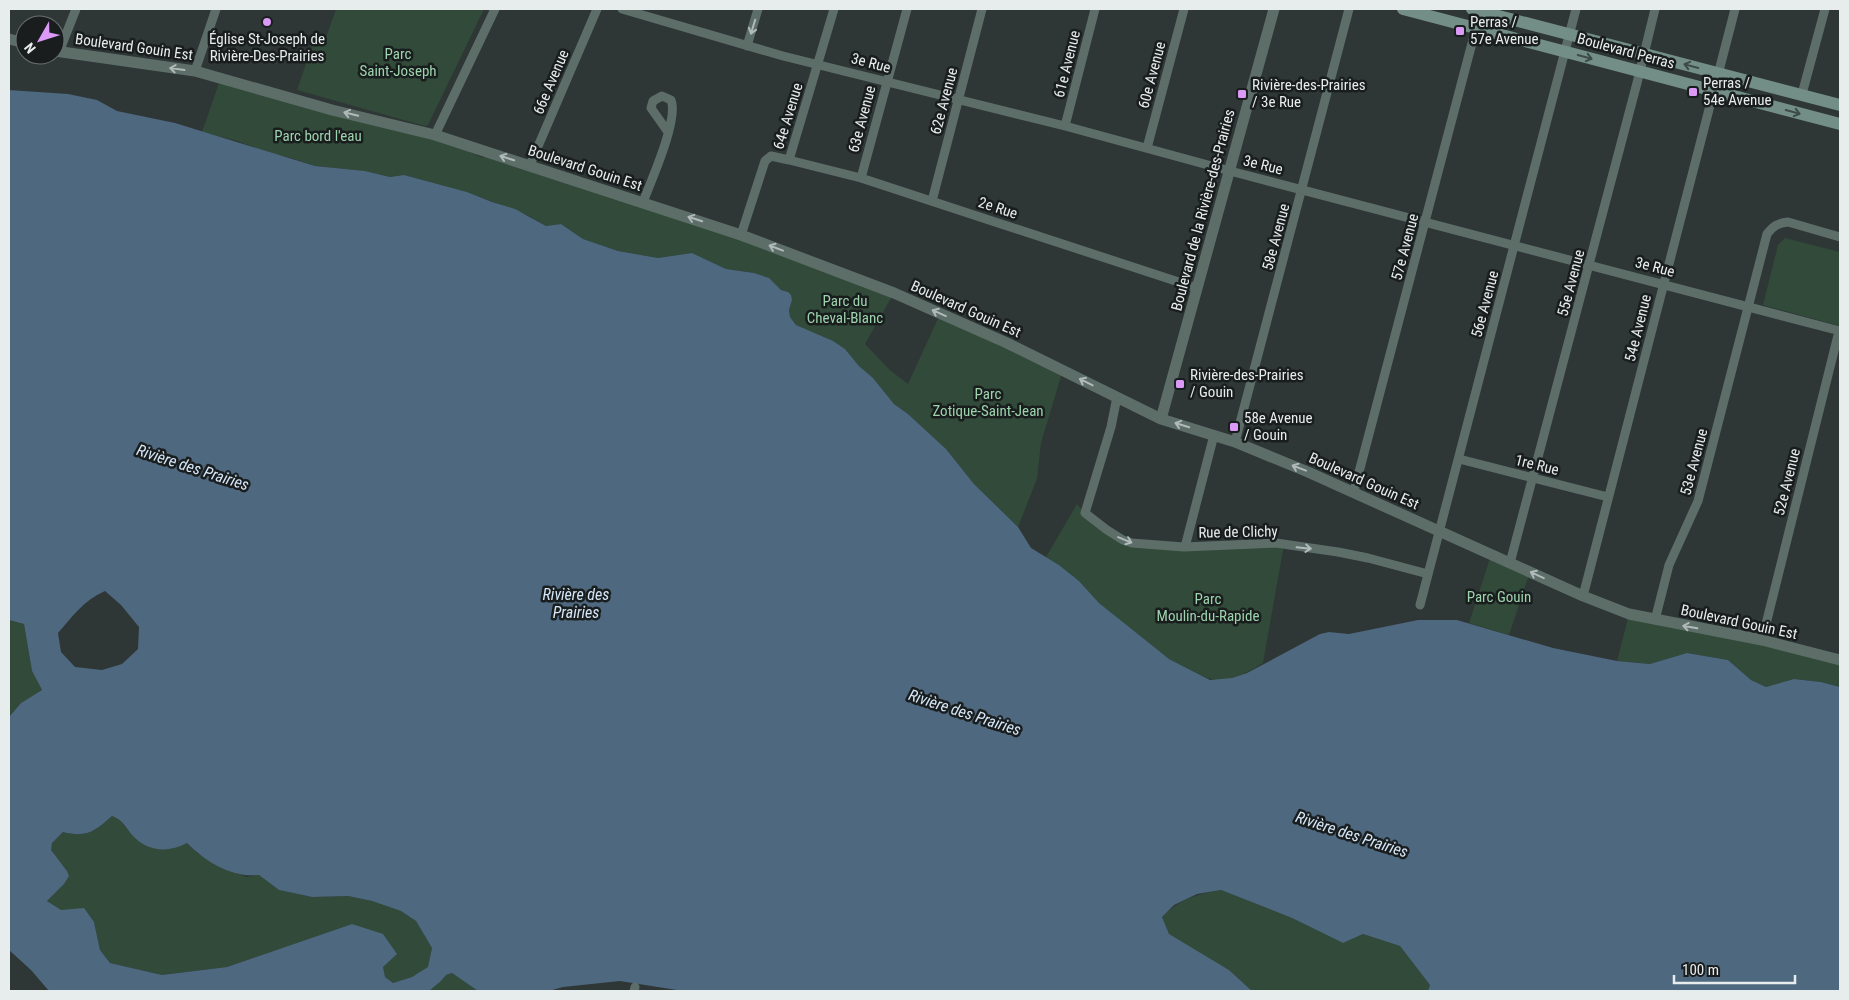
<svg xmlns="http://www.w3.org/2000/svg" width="1849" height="1000" font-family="'Roboto Condensed',sans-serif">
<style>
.green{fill:#314a39}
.water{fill:#4e687f;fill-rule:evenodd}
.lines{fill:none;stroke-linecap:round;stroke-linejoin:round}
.minor{stroke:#5d6e69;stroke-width:9}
.tertiary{stroke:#5d6e69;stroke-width:11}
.secondary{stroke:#728e86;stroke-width:12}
.oneway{stroke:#b0bab8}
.oneway2{stroke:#3d4a47}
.poi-dot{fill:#da9af6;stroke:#191d1d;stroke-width:2}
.labels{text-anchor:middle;stroke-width:5;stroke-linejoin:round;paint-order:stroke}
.poi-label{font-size:15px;fill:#e7ecec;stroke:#191d1d;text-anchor:start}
.street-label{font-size:15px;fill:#e7ecec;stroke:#191d1d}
.park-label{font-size:15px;fill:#9dd4ae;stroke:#191d1d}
.water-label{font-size:16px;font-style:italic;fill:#d4e6f8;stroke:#191d1d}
</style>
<rect width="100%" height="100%" fill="#2e3636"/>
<path class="green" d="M336,9H484L428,125L425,126L297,90L312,46L315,43L323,46Z
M221,77L435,135L483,158L485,156L530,165L894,293L865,344L890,370L908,384L940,314L1063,370L1041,443L1037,479L1018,527L974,484L946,449L908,414L894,404L873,378L859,366L845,349L796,325L790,317L789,310L792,300L788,292L781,290L754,273L726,269L692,253L658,258L618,251L583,239L561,224L546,226L529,216L467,192L404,175L390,177L365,171L315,166L291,158L269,153L237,141L202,132Z
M1785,238L1840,252V326L1763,305L1778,245Z
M1077,504L1085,513L1132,543L1284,545L1263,663C1247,673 1224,686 1205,677L1169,659L1155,649L1099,603L1079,581L1059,565L1046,557Z
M1491,555L1530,572L1509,635L1469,623Z
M1629,614L1840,659V687L1821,682L1794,679L1766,687L1751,680L1728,660L1687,653L1650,664L1617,661Z
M9,620L24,624L32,671L42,690L21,703L9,717Z
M112,816L118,818L134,837L187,843L198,854L246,877L259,875L279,890L312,897L348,896L372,901L401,911L416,921L432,948L428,968L412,977L393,983L385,977L383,967L352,924L227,967L162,975L110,963L100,950L94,922L60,910L47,901L64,884L67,871L50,850L52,843L63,832C87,838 95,831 112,816Z
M1221,890L1292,918L1343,943L1363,934L1400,946L1430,985L1428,991H1252L1229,970L1168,934L1162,917C1181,898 1195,895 1221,890Z
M452,973L478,991H429L440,982L446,975Z"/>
<path class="water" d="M9,90L68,94L97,100L117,111L175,123L315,166L365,171L390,177L404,175L467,192L492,202L515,209L546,226L561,224L583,239L618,251L658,258L692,253L726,269L754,273L769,278L781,290L788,292L791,295L792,300L789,310L790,317L796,325L833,341L845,349L859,366L873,378L894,404L908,414L946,449L974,484L1018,527L1031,548L1059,565L1079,581L1099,603L1169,659L1210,680L1232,678L1247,673L1320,634L1329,632L1349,634L1418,620H1457L1553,648L1617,661L1650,664L1687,653L1728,660L1751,680L1766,687L1794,679L1821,682L1840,687V991H1428L1430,985L1400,946L1363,934L1343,943L1292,918L1221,890L1197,894L1174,905L1162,917L1169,934L1229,970L1252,991H683L620,981L563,987L549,991H478L452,973L446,975L440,982L429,991H49L31,970L9,950V717L21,703L42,690L32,671L24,624L9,620ZM105,591L121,605L139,627L138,649L122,664L102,670L75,667L61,652L58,633C73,616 84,600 105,591ZM112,816C122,819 126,828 132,835C148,852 168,853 187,843C206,862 232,878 259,875L279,890L312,897L348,896L372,901L401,911L416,921L432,948L428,967L412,977L393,983L385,977L383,967L397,954L383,934L352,924L227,967L162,975L110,963L100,950L94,922L84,908L61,910L47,901L64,884L69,876L67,871L51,850L52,843L63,832C87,838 95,831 112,816Z"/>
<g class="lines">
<path class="minor" d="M622,9L783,56L1065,126L1230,171L1840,331
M747,46L758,9
M59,52L76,9
M195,71L216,9
M1802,94L1825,9
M1065,126L1095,9
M435,135L495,9
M1147,148L1184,9
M789,160L861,178L1197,288
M530,165L597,9
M861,178L907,9
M932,201L982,9
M643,202C651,181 679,119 671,100L662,96L653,101L651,108L668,132
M741,235L765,161L771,156L789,160L834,9
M1117,397L1111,427L1085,513L1107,530L1123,540L1132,543L1184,547L1276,543L1338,552L1368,558L1428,574
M1235,442L1349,9
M1459,459L1608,497
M1354,491L1481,9
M1185,547L1214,435
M1510,563L1637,83L1655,9
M1583,596L1735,9
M1420,605L1576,9
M1655,620L1669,565L1698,501L1767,234C1773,226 1778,223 1788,222L1840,237
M1762,640L1839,331
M634,991L635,987"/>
<path class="tertiary" d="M9,39L25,43
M55,51L195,71L332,110L435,135L741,235L894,293L1007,343L1161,419L1235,442L1308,472L1583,596L1629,614L1762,640L1840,660
M1161,419L1274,9"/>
<path class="secondary" d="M1403,9L1840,124
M1472,9L1840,105"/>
</g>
<defs><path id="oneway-shaft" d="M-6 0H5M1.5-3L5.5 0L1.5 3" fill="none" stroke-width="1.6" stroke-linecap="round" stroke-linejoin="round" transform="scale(1.25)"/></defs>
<g class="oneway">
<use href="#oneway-shaft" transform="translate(753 27) rotate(107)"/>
<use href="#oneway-shaft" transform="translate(177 69) rotate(-172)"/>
<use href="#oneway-shaft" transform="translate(351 114) rotate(-166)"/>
<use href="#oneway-shaft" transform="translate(507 158) rotate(-162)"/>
<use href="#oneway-shaft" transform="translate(695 219) rotate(-162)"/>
<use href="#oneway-shaft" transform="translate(776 248) rotate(-159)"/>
<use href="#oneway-shaft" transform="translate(939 313) rotate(-156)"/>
<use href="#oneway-shaft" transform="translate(1086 382) rotate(-153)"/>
<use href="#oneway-shaft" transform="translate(1182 425) rotate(-163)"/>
<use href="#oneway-shaft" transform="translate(1299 468) rotate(-159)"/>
<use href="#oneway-shaft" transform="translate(1125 540) rotate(22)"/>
<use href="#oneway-shaft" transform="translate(1304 548) rotate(6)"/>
<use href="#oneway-shaft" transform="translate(1537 575) rotate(-155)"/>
<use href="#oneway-shaft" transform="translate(1690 627) rotate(-170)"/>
</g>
<g class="oneway2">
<use href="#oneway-shaft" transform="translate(1585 57) rotate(15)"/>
<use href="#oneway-shaft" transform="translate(1691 66) rotate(-165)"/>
<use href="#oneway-shaft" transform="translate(1793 112) rotate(15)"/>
</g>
<g class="poi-dot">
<circle cx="267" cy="22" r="5"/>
<rect x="1455" y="26" width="10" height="10" rx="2.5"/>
<rect x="1688" y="87" width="10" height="10" rx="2.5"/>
<rect x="1237" y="89" width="10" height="10" rx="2.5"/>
<rect x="1175" y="379" width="10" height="10" rx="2.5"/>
<rect x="1229" y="422" width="10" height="10" rx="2.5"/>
</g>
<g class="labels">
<g class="poi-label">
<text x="1470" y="27">Perras /<tspan x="1470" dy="17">57e Avenue</tspan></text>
<text x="267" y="44" text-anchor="middle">Église St-Joseph de<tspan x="267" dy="17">Rivière-Des-Prairies</tspan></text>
<text x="1703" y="88">Perras /<tspan x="1703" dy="17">54e Avenue</tspan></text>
<text x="1252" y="90">Rivière-des-Prairies<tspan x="1252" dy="17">/ 3e Rue</tspan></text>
<text x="1190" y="380">Rivière-des-Prairies<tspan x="1190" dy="17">/ Gouin</tspan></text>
<text x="1244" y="423">58e Avenue<tspan x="1244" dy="17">/ Gouin</tspan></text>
</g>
<g class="street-label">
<text transform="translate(134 47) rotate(8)" y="5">Boulevard Gouin Est</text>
<text transform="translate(1626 51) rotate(15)" y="5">Boulevard Perras</text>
<text transform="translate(871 63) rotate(15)" y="5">3e Rue</text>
<text transform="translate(1067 64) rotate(-76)" y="5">61e Avenue</text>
<text transform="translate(1152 75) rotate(-75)" y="5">60e Avenue</text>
<text transform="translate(551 82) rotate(-67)" y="5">66e Avenue</text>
<text transform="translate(944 101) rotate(-75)" y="5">62e Avenue</text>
<text transform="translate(788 116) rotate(-73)" y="5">64e Avenue</text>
<text transform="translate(862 119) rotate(-75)" y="5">63e Avenue</text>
<text transform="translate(1263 165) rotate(14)" y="5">3e Rue</text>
<text transform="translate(585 168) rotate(18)" y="5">Boulevard Gouin Est</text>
<text transform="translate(998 208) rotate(18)" y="5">2e Rue</text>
<text transform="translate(1203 210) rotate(-75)" y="5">Boulevard de la Rivière-des-Prairies</text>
<text transform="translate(1276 237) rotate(-75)" y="5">58e Avenue</text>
<text transform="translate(1405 247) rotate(-75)" y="5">57e Avenue</text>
<text transform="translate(1655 267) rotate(15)" y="5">3e Rue</text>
<text transform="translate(1571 283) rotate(-75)" y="5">55e Avenue</text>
<text transform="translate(1485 304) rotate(-75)" y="5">56e Avenue</text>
<text transform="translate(966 309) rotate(24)" y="5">Boulevard Gouin Est</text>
<text transform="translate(1638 328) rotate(-76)" y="5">54e Avenue</text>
<text transform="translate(1694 462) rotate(-75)" y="5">53e Avenue</text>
<text transform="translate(1537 465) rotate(14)" y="5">1re Rue</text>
<text transform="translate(1364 481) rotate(24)" y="5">Boulevard Gouin Est</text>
<text transform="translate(1787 482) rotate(-76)" y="5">52e Avenue</text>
<text transform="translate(1238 532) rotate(-1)" y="5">Rue de Clichy</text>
<text transform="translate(1739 622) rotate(12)" y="5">Boulevard Gouin Est</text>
</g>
<g class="park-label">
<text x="398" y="59">Parc<tspan x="398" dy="17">Saint-Joseph</tspan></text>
<text x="318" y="141">Parc bord l'eau</text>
<text x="845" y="306">Parc du<tspan x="845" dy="17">Cheval-Blanc</tspan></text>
<text x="988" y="399">Parc<tspan x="988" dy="17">Zotique-Saint-Jean</tspan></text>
<text x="1499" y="602">Parc Gouin</text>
<text x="1208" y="604">Parc<tspan x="1208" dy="17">Moulin-du-Rapide</tspan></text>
</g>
<g class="water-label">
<text transform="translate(193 467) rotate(18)" y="6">Rivière des Prairies</text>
<text x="576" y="600">Rivière des<tspan x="576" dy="18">Prairies</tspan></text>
<text transform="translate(965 712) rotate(18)" y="6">Rivière des Prairies</text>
<text transform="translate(1352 834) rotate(18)" y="6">Rivière des Prairies</text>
</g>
</g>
<rect width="1849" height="1000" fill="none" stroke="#e7ecec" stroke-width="20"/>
<g transform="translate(40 40) rotate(231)"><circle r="24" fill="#191d1d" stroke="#6b7070"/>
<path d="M0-4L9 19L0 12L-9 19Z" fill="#da9af6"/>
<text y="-8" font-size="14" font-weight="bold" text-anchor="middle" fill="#e7ecec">N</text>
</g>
<path d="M1674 975v8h121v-8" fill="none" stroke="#e7ecec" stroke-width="2.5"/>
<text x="1682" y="975" font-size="15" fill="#e7ecec" stroke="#191d1d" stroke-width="4" paint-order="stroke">100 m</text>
</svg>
